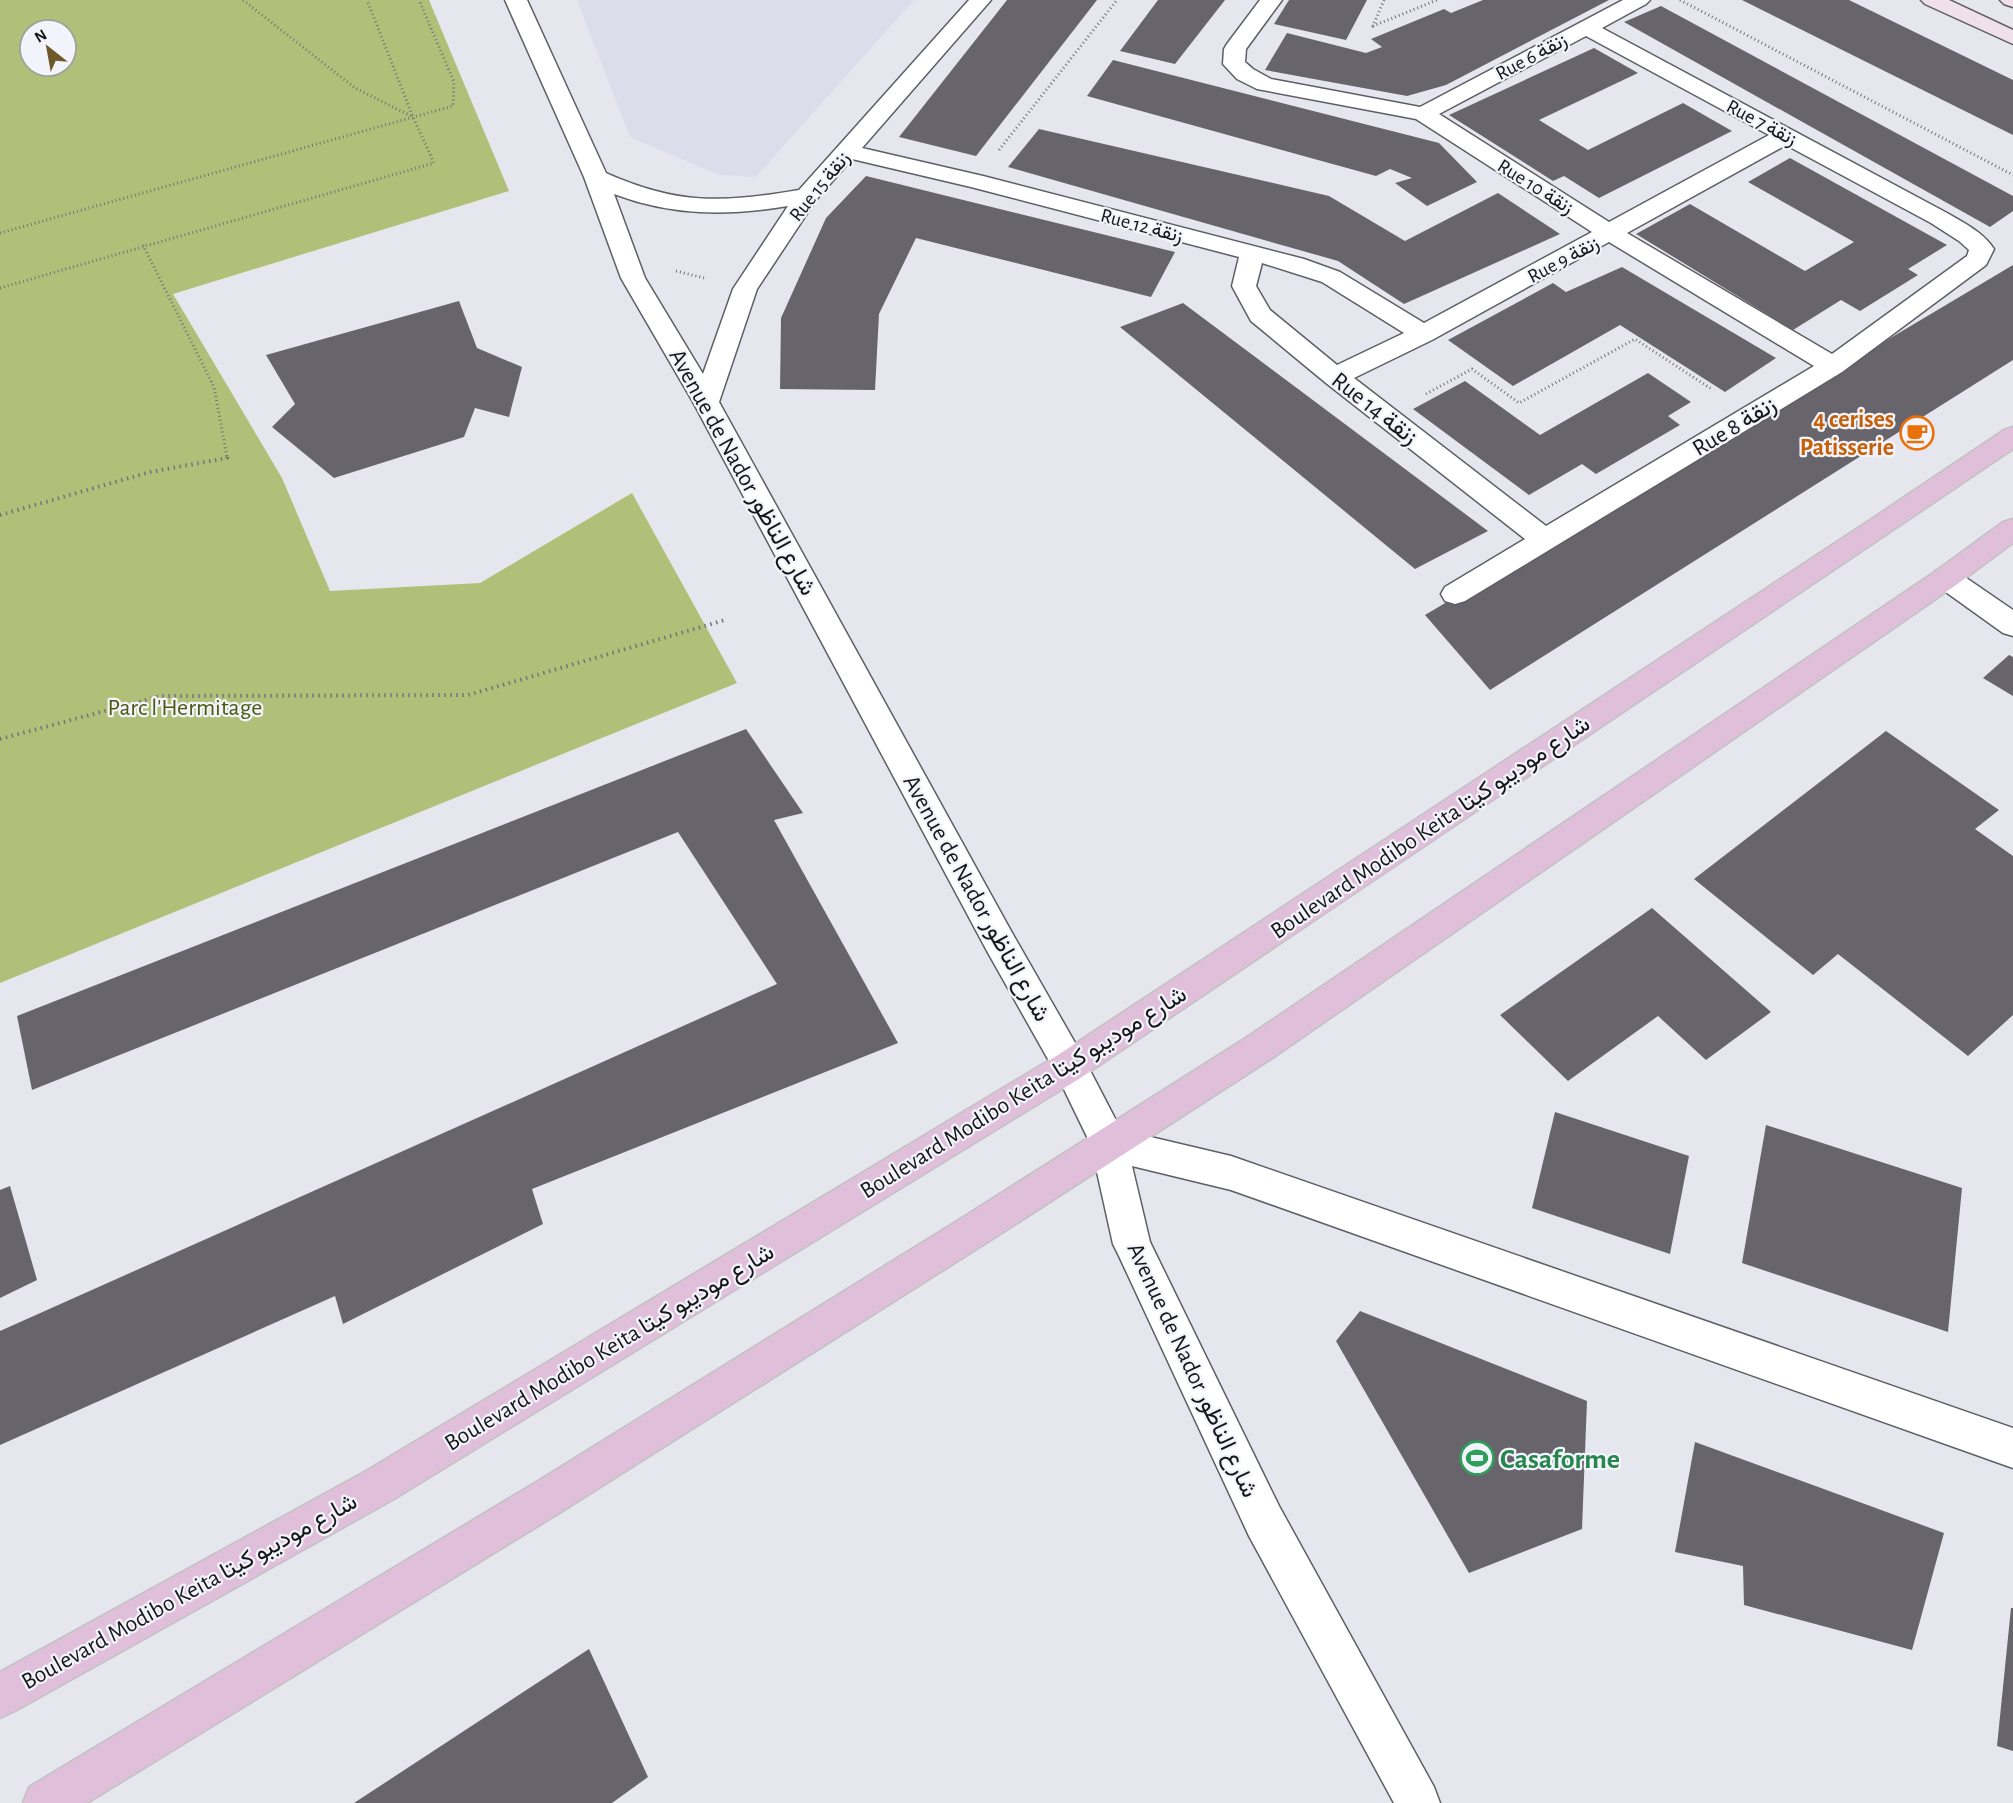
<svg xmlns="http://www.w3.org/2000/svg" width="2013" height="1803" font-family="'Alegreya Sans',Vazirmatn,sans-serif">
<style>
.built{fill:#dbddeb}
.green{fill:#b1c078;fill-rule:evenodd}
.building{fill:#67656b}
.lines{fill:none;stroke-linecap:round;stroke-linejoin:round}
.street-casing{stroke:#5e5f65;stroke-width:3}
.secondary-casing{stroke:#5e5f65;stroke-width:3}
.primary-casing{stroke:#c2c2c3;stroke-width:3}
.path-far1{stroke:#747579;stroke-width:3;stroke-dasharray:1 3;stroke-linecap:butt}
.path{stroke:#747579;stroke-width:4;stroke-dasharray:1.5 4.5;stroke-linecap:butt}
.street{fill:#fff;fill-rule:evenodd}
.secondary{fill:#f0dfed;fill-rule:evenodd}
.primary{fill:#e0bfda;fill-rule:evenodd}
.labels{text-anchor:middle;stroke-width:4.5;stroke-linejoin:round;paint-order:stroke}
.far-street-label{font-size:20px;fill:#151618;stroke:#f3f4fb}
.street-label{font-size:24px;fill:#151618;stroke:#f3f4fb}
.food-label{font-size:24px;font-weight:bold;fill:#c56008;stroke:#f3f4fb;text-anchor:end}
.park-label{font-size:24px;fill:#4c5710;stroke:#f3f4fb}
.near-leisure-label{font-size:28px;font-weight:bold;fill:#27864d;stroke:#f3f4fb;text-anchor:start}
</style>
<rect width="100%" height="100%" fill="#e6e7ee"/>
<path class="built" d="M577,0H914L756,177L719,175L630,137Z"/>
<path class="green" d="M0,0H429L509,191L173,294L282,478L330,591L480,583L632,493L737,683L0,983ZM30,30H66V66H30Z"/>
<path class="building" d="M1007,0H1097L976,156L899,137Z
M1158,0H1225L1175,64L1120,51Z
M1289,0H1367L1346,40L1274,24Z
M1483,0H1609L1446,85L1407,96L1265,70L1287,33L1366,53L1382,47L1371,39L1444,9L1451,13Z
M1742,0H1849L2013,80V135Z
M1661,6L2013,196V211L1990,227L1624,22Z
M1594,48L1638,73L1539,120L1588,150L1683,103L1732,131L1599,198L1564,176L1553,181L1449,115Z
M1113,60L1439,143L1477,182L1427,206L1395,183L1412,178L1390,169L1376,176L1087,96Z
M1039,129L1329,196L1405,241L1498,193L1560,234L1404,304L1338,261L1008,167Z
M1790,158L1947,245L1908,269L1918,275L1860,311L1841,300L1793,330L1636,234L1690,204L1805,271L1854,242L1748,182Z
M866,176L1175,252L1151,297L916,238L879,314L875,390L780,389L781,318L826,218Z
M2013,265V360L1490,690L1425,615Z
M1622,267L1776,358L1725,392L1620,325L1513,386L1448,340L1553,283L1566,292Z
M459,301L477,348L522,367L509,417L475,408L464,437L334,478L272,427L295,404L266,355Z
M1183,303L1488,531L1415,569L1120,327Z
M1648,373L1691,402L1668,416L1680,425L1596,474L1582,464L1529,495L1413,409L1465,381L1540,435Z
M2009,655L2013,657V696L1983,678Z
M746,729L803,813L774,820L898,1043L532,1189L543,1224L343,1324L335,1296L0,1445V1331L777,984L678,832L32,1090L17,1016Z
M1886,731L1999,810L1975,829L2013,856V1015L1968,1056L1838,954L1813,975L1694,879Z
M1652,908L1771,1012L1706,1060L1658,1016L1568,1081L1500,1015Z
M1555,1112L1689,1156L1670,1254L1532,1208Z
M1766,1125L1962,1188L1948,1332L1742,1263Z
M10,1186L37,1280L0,1298V1190Z
M1360,1311L1587,1401L1582,1529L1469,1573L1336,1341Z
M1695,1442L1944,1533L1912,1650L1744,1605L1743,1566L1675,1552Z
M2011,1608H2013V1751L1997,1746Z
M589,1649L648,1777L612,1803H354Z"/>
<g class="lines">
<g class="street-casing">
<path id="street" d="M505,0H527L606,173C678,205 722,203 799,190L969,0H991L862,148L983,176L1304,259L1340,272L1424,323L1592,232L1416,119L1257,89L1237,79L1223,64L1224,49L1227,44L1260,0H1282L1246,49L1245,62L1253,69L1271,79L1420,107L1623,0H1650L1646,4L1602,28L1947,213C1964,223 1983,232 1994,249L1986,265L1842,372L1465,601L1455,604L1445,601L1441,594L1445,587L1525,539L1326,383L1251,321L1232,286L1239,257L971,187L852,159L816,200L757,289L719,402L1011,931L1082,1055L1121,1130L1231,1156L2013,1428V1468L1231,1190L1132,1166L1150,1242L1279,1506L1434,1787L1440,1803H1394L1249,1536L1119,1256L1113,1244L1091,1145L1058,1077L987,951L693,402L621,278L584,177ZM1586,36L1769,135L1609,222L1439,114ZM1786,145L1931,223L1959,241L1969,250L1967,256L1832,354L1627,233ZM614,194C672,216 728,216 788,206L733,289L703,374L645,278ZM1609,242L1814,366L1546,526L1354,378L1432,340ZM1262,263L1322,282L1404,333L1337,365L1270,310L1256,286Z
M1946,568L1956,571L2013,610V636L2003,633L1936,585L1932,578L1936,571Z"/>
</g>
<g class="secondary-casing">
<path id="secondary" d="M1921,0H1949L2013,30V44L1925,4Z
M2000,0H2013V7L2004,4Z"/>
</g>
<g class="primary-casing">
<path id="primary" d="M2013,427V449L1082,1077L394,1499L15,1711L0,1718V1672L366,1471L1058,1055L1870,520L2004,430Z
M2013,519V543L1956,585L1271,1059L991,1240L561,1512L87,1803H23L29,1787L533,1484L965,1216L1247,1037L1936,571L2003,522Z"/>
</g>
<path class="path-far1" d="M243,0L355,88L413,117
M1384,0L1373,26L1437,0
M1680,0L2013,175
M999,150L1117,0
M0,233L453,106L454,82L419,0
M143,245L214,387L227,457
M676,271L704,278
M0,288L434,163L413,117L367,0
M1426,394L1472,369L1519,403L1635,339L1713,390"/>
<path class="path" d="M0,515L150,472L227,458V456
M0,739L161,696L468,695L725,620"/>
<use href="#street" class="street"/>
<use href="#secondary" class="secondary"/>
<use href="#primary" class="primary"/>
</g>
<defs>
<g id="cafe-ring" transform="scale(1.725)"><circle r="9.5" fill="#f3f4fb" stroke="#e8710a" stroke-width="1.5"/><path d="M-5.5-4.5H6V0H3Q3 3.5 0 3.5H-2.5Q-5.5 3.5-5.5 0ZM3-3.2v2h1.7v-2ZM-6 4.5H4V6H-6Z" fill="#e8710a"/></g>
<g id="stadium-ring" transform="scale(1.725)"><circle r="9.5" fill="#f3f4fb" stroke="#2e9e5b" stroke-width="1.5"/><path d="M0-5a6.5 5 0 1 0 0 10a6.5 5 0 1 0 0-10ZM-3.5-1.8h7v3.6h-7Z" fill="#2e9e5b"/></g>
</defs>
<g fill-rule="evenodd">
<use href="#cafe-ring" x="1917" y="433"/>
<use href="#stadium-ring" x="1477" y="1458"/>
</g>
<g class="labels">
<g class="far-street-label">
<text transform="translate(1531 56) rotate(-28)" y="7">Rue 6 زنقة</text>
<text transform="translate(1762 122) rotate(28)" y="7">Rue 7 زنقة</text>
<text transform="translate(819 186) rotate(-51)" y="7">Rue 15 زنقة</text>
<text transform="translate(1536 186) rotate(32)" y="7">Rue 10 زنقة</text>
<text transform="translate(1142 225) rotate(15)" y="7">Rue 12 زنقة</text>
<text transform="translate(1563 259) rotate(-28)" y="7">Rue 9 زنقة</text>
</g>
<g class="street-label">
<text transform="translate(1375 408) rotate(38)" y="8">Rue 14 زنقة</text>
<text transform="translate(1734 426) rotate(-31)" y="8">Rue 8 زنقة</text>
<text transform="translate(743 472) rotate(61)" y="8">Avenue de Nador شارع الناظور</text>
<text transform="translate(1430 827) rotate(-34)" y="8">Boulevard Modibo Keita شارع موديبو كيتا</text>
<text transform="translate(977 898) rotate(61)" y="8">Avenue de Nador شارع الناظور</text>
<text transform="translate(1023 1092) rotate(-32)" y="8">Boulevard Modibo Keita شارع موديبو كيتا</text>
<text transform="translate(609 1347) rotate(-31)" y="8">Boulevard Modibo Keita شارع موديبو كيتا</text>
<text transform="translate(1193 1370) rotate(65)" y="8">Avenue de Nador شارع الناظور</text>
<text transform="translate(189 1591) rotate(-29)" y="8">Boulevard Modibo Keita شارع موديبو كيتا</text>
</g>
<g class="food-label">
<text x="1894" y="427">4 cerises<tspan x="1894" dy="28">Patisserie</tspan></text>
</g>
<g class="park-label">
<text x="185" y="715">Parc l'Hermitage</text>
</g>
<g class="near-leisure-label">
<text x="1500" y="1468">Casaforme</text>
</g>
</g>
<g transform="translate(48 48) rotate(329)"><circle r="28" fill="#f3f4fb" stroke="#9a9ba0" stroke-width="1.5"/>
<path d="M0-4.5L10 22L0 15L-10 22Z" fill="#6e5a29"/>
<text y="-9" font-size="16" font-weight="bold" text-anchor="middle" fill="#151618">N</text>
</g>
</svg>
